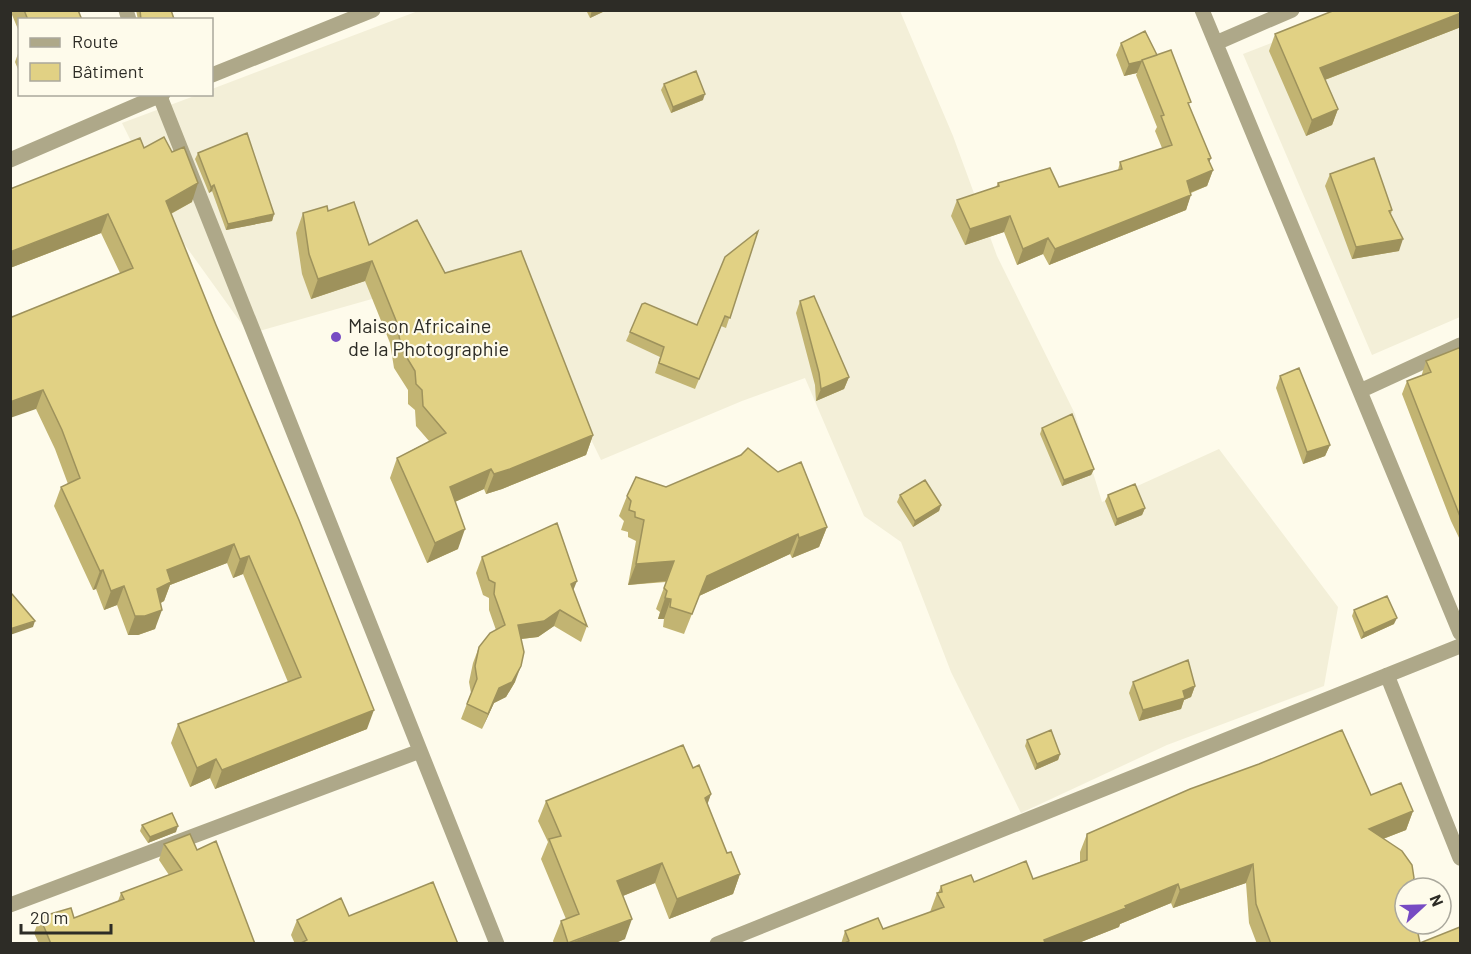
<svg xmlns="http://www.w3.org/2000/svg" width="1471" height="954" font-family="Barlow,sans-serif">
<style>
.built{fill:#f3efd8}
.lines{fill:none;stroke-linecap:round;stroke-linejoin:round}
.minor{stroke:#aea889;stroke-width:15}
.wall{fill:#c2b472}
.shaded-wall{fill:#9e925c}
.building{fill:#e1d184;stroke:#9e925c;stroke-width:1.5}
.poi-dot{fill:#774bc3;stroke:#fefbeb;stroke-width:2}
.labels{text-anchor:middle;stroke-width:4.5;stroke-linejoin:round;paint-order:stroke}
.poi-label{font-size:20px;fill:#2d2c26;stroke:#fefbeb;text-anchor:start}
</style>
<rect width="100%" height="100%" fill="#fefbeb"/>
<path class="built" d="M418,11H900L953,136L997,256L1075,414L1102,502L1219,449L1338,607L1324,686L1167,745L1021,813L951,672L901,542L864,516L805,378L742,401L601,460L581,419L523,256L249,334L177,234L122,123L197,95L212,94V89Z
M1353,11H1460V317L1372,355L1243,54Z"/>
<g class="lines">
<path class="minor" d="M126,10L129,20
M1202,10L1460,633
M1216,43L1292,10
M212,75L373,10
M159,94L497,944
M10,160L163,94
M1360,391L1460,345
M1387,675L1460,858
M10,905L420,751
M717,944L1460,646"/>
</g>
<path class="wall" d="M10,10H78L82,20H20V34Z
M136,10H171L174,20H138Z
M586,10H607L590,18Z
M1461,10V27L1325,80L1338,109L1332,125L1306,136L1269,51L1275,34Z
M1121,43L1157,55L1189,106L1211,158L1209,162L1213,170L1207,186L1191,193L1186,210L1049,265L1043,254L1017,265L1004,232L965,245L951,216L957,200L996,187L998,183L1059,187L1118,170L1120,162L1162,148L1155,131L1157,127L1136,75L1137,73L1124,76L1116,55Z
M20,48V74L15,62Z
M664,84L703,100L671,113L661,90Z
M144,148L192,202L171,214L367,729L215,789L210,778L190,787L171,743L178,724L288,682L243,574L233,578L227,563L170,585L164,601L161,603L155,629L138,635H128L117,605L104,610L96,589L93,590L54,506L61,487L68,484L55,449L36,409L12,317L120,273L101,233L10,268Z
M198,153L274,214L272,221L226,230L212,191L209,193L195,159Z
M1330,174L1392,210L1391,214L1399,251L1352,259L1325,186Z
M328,211L369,245L445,273L593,435L586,455L502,489L486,494L484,489L455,502L458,549L427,563L390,478L397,458L429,441L416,426L415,410L408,404V390L394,368L390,343L365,281L311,299L302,274L296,233L303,213Z
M758,231L726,328L721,326L695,389L655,373L660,357L626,341L630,332L697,325Z
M800,301L849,377L844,389L816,401L815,385L796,313Z
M1461,347V542L1451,521L1402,394L1407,381L1422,376V374L1426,361Z
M1280,376L1330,445L1325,456L1303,464L1276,388Z
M1042,428L1094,469L1091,475L1062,486L1040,434Z
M666,487L827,527L819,547L792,558L790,554L699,596L684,634L663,627L664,619H658L660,612L656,609L666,582L628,585L636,541L628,537V532L621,530L624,521L619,516L627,496Z
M900,495L941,505L939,511L913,527L897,502Z
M1108,495L1145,508L1142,515L1115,526L1105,501Z
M482,557L573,591L587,626L581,642L554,626L538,637L521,639L515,682L506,697L494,703L482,729L461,719L471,693L469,682L473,663L479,647L496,630L489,610V598L483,595L476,573Z
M1354,610L1394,624L1361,639L1352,616Z
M1133,682L1195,686L1191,697L1184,700L1181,709L1139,721L1129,693Z
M1027,740L1060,754L1058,760L1035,770L1025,746Z
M693,768L711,794L707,804L727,853L740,874L733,894L669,919L655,883L623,896L625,939L613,944H554L553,941L561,921L566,919L541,859L548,842L538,821L546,801Z
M1371,795L1413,811L1406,830L1383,839L1405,888L1420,943L1461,944H1257L1249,923L1246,883L1173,908L1171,903L1120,924L1119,927L1076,944H841L845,931L883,929L930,912L937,893H938L941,886L974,882L1033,879L1080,862V852L1087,834Z
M142,825L176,832L148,843L140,831Z
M164,844L197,850L255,944H39L34,933L40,917L74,918L118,901L121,893L169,875L159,860Z
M349,916L458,944H295L291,935L297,920Z"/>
<path class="shaded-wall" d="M592,10H607L590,18Z
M1461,13V27L1314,84L1320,68Z
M1142,61L1137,73L1124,76L1129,64Z
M705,94L703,100L671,113L673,107Z
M1338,109L1332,125L1306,136L1312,120Z
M1211,158L1205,173L1213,170L1207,186L1181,196L1187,181L1208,159Z
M198,183L192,202L159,220L166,201Z
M214,185L212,191L209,193L211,187Z
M1191,195L1186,210L1049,265L1055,249Z
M108,214L101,233L10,268V252Z
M274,214L272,221L226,230L228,224Z
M1010,216L1004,232L965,245L970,229Z
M1048,238L1043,254L1017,265L1023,249Z
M1403,239L1399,251L1352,259L1356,247Z
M372,261L365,281L311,299L318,279Z
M849,377L844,389L816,401L821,389Z
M43,390L36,409L10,418V402Z
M593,435L586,455L502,489L486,494L494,474Z
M1330,445L1325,456L1303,464L1307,452Z
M491,469L484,489L443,507L450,487Z
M1094,469L1091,475L1062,486L1064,480Z
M941,505L939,511L913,527L915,521Z
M1145,508L1142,515L1115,526L1117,519Z
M827,527L819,547L792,558L799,538Z
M465,529L458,549L427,563L435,543Z
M798,534L790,554L699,596L684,634L707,576Z
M234,544L227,563L170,585L164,601L150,608L157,589L167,570Z
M249,556L243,574L233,578L240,559Z
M674,561L666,581L628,585L636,564Z
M103,570L96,589L93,590L100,571Z
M577,581L571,596V584Z
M124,586L117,605L104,610L111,591Z
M665,598L671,599L664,619H658Z
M162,610L155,629L138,635H128L135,616Z
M560,610L554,626L538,637L512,640L518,625Z
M1397,618L1394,624L1361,639L1364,633Z
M35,621L33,627L10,635V629Z
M521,666L515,682L506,697L494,703L482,729L499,688Z
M1195,686L1191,697L1184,700L1181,709L1139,721L1143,710L1183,691Z
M374,710L367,729L215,789L222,770Z
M1060,754L1058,760L1035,770L1037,764Z
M216,759L210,778L190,787L197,768Z
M711,794L704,814L705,798Z
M1413,811L1406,830L1362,847L1369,829Z
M178,826L176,832L148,843L150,837Z
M662,863L655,883L610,901L617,881Z
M1253,864L1246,883L1173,908L1180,890Z
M740,874L733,894L669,919L677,899Z
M1178,884L1171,903L1120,924L1119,927L1076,944H1043L1044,940Z
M632,919L625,939L613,944H568Z"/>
<path class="building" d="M24,10H78L82,20H28Z
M140,10H171L174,19L141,20Z
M1335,10H1461V13L1320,68L1338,109L1312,120L1275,34Z
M1145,31L1157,55L1142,60V61L1129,64L1121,43Z
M1171,50L1191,102L1188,103L1211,158L1208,159L1213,170L1187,181L1191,195L1055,249L1048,238L1023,249L1010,216L970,229L957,200L999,186L998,183L1050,168L1059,187L1122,169L1120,162L1172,145L1161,116L1164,115L1142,60Z
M696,71L705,94L673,107L664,84Z
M247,133L274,214L228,224L214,185L211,187L198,153Z
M164,137L172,152L184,147L198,183L166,201L216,325L299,520L374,710L222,770L216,759L197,768L178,724L301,677L249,556L240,559L234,544L167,570L171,582L157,589L162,610L145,616H135L124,586L111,591L103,570L100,571L61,487L80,478L62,430L43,390L10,402V313L12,317L133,268L108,214L10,252V189L140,138L144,148Z
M1374,158L1392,210L1389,211L1403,239L1356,247L1330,174Z
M354,202L369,245L417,220L445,273L521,251L593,435L510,469L494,474L491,469L450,487L465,529L435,543L397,458L446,433L423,406L422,390L416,384L415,371L401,348L397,323L372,261L318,279L309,254L303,213L327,206L328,211Z
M758,231L730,318L725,316L699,379L659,363L664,347L630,332L642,304L645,303L697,325L725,257Z
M814,296L849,377L821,389L819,373L800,301Z
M1461,347V519L1407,381L1431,372L1426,361Z
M1299,368L1330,445L1307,452L1280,376Z
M1072,414L1094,469L1064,480L1042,428Z
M748,448L778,472L801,462L827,527L799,538L798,534L707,576L692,614L670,607L671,599L665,598L667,591L664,588L674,561L636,564L644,520L635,517V512L629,510L631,501L627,496L636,477L666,487L741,455Z
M925,480L941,505L915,521L900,495Z
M1135,484L1145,508L1117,519L1108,495Z
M557,523L577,581L571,584L587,626L560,610L544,621L518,625L524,652L521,666L512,682L499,688L488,714L467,704L477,679L475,666L479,647L490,633L505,625L494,594L495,583L489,580L482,557Z
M10,594H12L35,621L10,629Z
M1387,596L1397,618L1364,633L1354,610Z
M1188,660L1195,686L1183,691L1185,698L1143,710L1133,682Z
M1051,730L1060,754L1037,764L1027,740Z
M1342,730L1371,795L1401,783L1413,811L1369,829L1402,851L1412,865L1414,878L1411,888H1405V924H1416L1420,943L1460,927L1461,929V944H1271L1256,904L1253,864L1180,890L1178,884L1125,906L1126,908L1044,940L1045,943L1043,944H843L849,941L845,931L878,918L883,929L944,907L937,893L942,892L941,886L971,875L974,882L1026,861L1033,879L1087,860V834L1190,789L1259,764Z
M683,745L693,768L699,765L711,794L705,798L727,853L731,852L740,874L677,899L662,863L617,881L632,919L568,943L561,921L579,914L549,839L561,836L546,801Z
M172,813L178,826L150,837L142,825Z
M190,834L197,850L216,841L255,944H51L40,917L71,908L74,918L124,899L121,893L182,870L164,844Z
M433,882L458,944H299L307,940L297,920L341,898L349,916Z"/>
<circle class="poi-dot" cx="336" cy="337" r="6"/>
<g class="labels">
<g class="poi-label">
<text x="348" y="333">Maison Africaine<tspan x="348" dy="23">de la Photographie</tspan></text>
</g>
</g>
<rect width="1471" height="954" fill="none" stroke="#2d2c26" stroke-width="24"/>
<rect x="18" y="18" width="195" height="78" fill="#fefbeb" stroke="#aaa89c" stroke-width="1.5"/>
<rect x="30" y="38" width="30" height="9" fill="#aea889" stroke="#aaa89c" stroke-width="1.5"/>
<text x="72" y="48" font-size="18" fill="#2d2c26">Route</text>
<rect x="30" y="63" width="30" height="18" fill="#e1d184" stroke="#aaa89c" stroke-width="1.5"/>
<text x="72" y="78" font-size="18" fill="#2d2c26">Bâtiment</text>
<g transform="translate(1423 906) rotate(68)"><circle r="28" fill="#fefbeb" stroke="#aaa89c" stroke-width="1.5"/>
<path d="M0-4.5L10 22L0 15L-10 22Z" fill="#774bc3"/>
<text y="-9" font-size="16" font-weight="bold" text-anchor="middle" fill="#2d2c26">N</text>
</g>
<path d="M21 924v9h90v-9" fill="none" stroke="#2d2c26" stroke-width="3"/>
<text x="30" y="924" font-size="18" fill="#2d2c26" stroke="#fefbeb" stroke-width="4.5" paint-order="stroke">20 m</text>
</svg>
